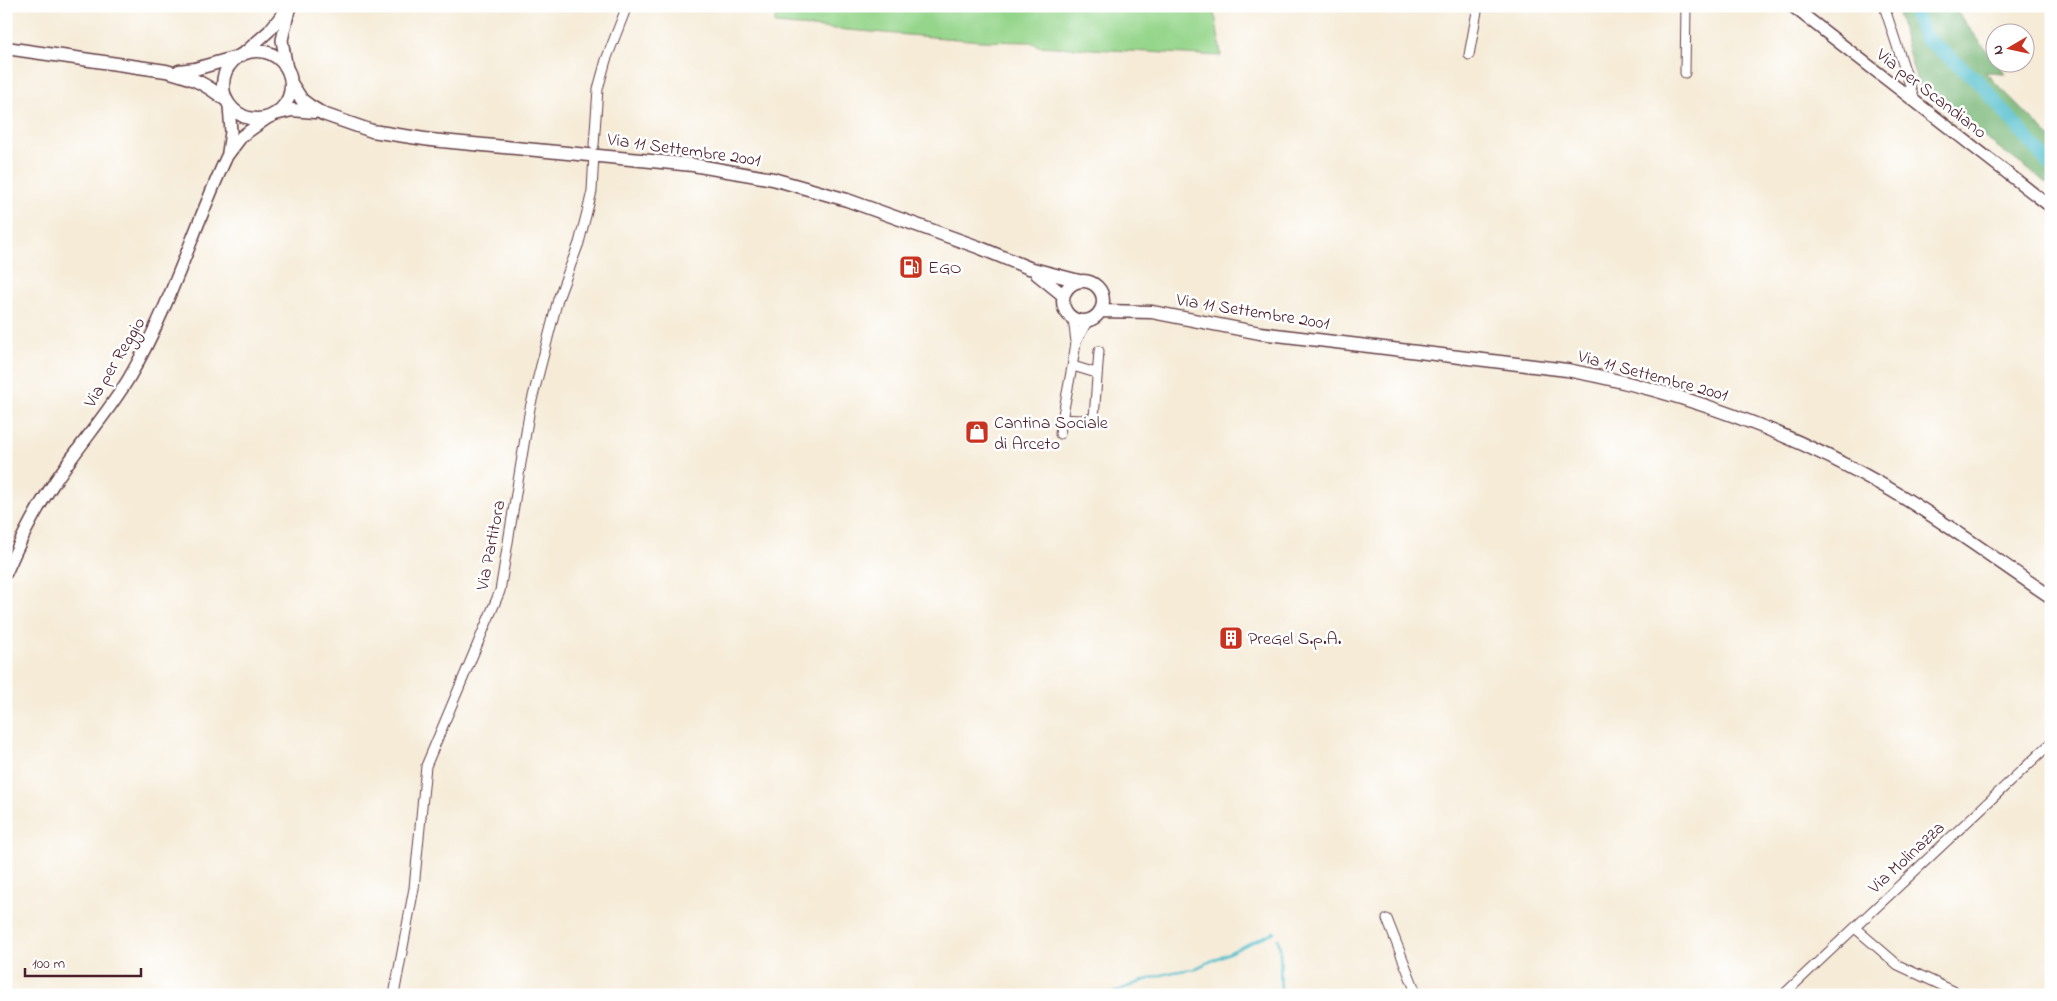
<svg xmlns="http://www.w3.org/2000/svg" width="2057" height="1001" font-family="'Indie Flower',sans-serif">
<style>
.green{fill:#95d58b;stroke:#707a5b}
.forest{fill:#78b677;stroke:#616a51}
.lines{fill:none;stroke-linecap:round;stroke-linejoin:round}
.stream{stroke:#50bdcb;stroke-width:2.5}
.river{stroke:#50bdcb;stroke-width:14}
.minor-casing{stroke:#643e45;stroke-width:11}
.tertiary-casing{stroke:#643e45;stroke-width:14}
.secondary-casing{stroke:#643e45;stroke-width:15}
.minor{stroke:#fff;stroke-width:9}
.tertiary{stroke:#fff;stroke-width:11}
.secondary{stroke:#fff;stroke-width:12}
.labels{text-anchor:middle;stroke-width:5;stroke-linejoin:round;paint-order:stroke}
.street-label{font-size:18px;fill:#4a1f2b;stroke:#fff}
.poi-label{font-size:18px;fill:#4a1f2b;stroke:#fff;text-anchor:start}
</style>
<rect width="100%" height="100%" fill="#fff"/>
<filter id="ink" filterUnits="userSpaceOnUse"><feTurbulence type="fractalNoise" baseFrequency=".02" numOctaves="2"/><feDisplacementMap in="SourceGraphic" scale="10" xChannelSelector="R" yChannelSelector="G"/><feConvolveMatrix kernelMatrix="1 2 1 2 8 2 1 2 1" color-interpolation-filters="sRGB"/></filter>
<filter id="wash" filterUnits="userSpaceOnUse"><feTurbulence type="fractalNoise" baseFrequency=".0096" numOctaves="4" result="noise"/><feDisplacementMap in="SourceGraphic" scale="20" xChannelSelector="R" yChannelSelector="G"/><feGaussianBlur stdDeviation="1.12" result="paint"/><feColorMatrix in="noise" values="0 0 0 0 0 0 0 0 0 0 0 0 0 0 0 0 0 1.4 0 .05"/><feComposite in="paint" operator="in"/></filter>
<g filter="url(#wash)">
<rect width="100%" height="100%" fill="#f5ebd7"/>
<path class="green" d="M776,6H1211L1216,20L1221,56L1038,46L1031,42L981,41L775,24Z"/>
<path class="forest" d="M1896,6H1952L1958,13L1994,60V62L1997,63L2005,73L1985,72L2051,138V186L1936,102L1917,83Z"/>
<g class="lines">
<path class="stream" d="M1278,939L1280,948L1281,995
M1110,995C1136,982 1164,972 1194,969L1274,932"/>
<path class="river" d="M1913,6L1915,14L1925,37L1978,81L2051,166"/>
</g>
</g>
<g filter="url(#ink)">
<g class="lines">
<g class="minor-casing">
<path id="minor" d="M1884,6L1915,101
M1469,55L1478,6
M1685,73L1686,6
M594,145L598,89L606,60L627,6
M1073,318L1076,342L1088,320
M1073,366L1096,373
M1062,419L1080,420L1094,418L1099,351
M1060,434C1064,403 1072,373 1076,342
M1387,919L1417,995
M1855,928L1898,965L1962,995
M394,995L414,888L426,766L500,591L530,408L558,299L579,243L589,204L592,191L594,154
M1783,995L2051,743"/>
</g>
<g class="tertiary-casing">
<path id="tertiary" d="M1792,6L2051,207
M243,54L269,31L289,6
M287,69L282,40L289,10
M228,152L231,132L229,105
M6,573C19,543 33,514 52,486C76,449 106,416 129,378C170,308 193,229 227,156L242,136L269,117"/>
</g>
<g class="secondary-casing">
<path id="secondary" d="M6,48L166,71C194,78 204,83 226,100
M223 85a34 34 0 1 1 68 0a34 34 0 1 1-68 0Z
M179,71L195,69L237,57
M291,83L302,100L310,106L323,114L372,131L431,140L693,165L773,179L847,200L978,247L1029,268L1079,281
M275,114L292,110L315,112
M1037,274L1063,295
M1063 301a20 20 0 1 1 40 0a20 20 0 1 1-40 0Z
M1100,311L1152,312L1260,333L1567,370C1680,391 1787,430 1886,487C1943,520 1996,560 2051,597"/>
</g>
<use href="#minor" class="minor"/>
<use href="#tertiary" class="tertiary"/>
<use href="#secondary" class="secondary"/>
</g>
</g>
<defs>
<g id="fuel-square" transform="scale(1.25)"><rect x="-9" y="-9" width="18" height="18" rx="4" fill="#c8321e" stroke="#fff"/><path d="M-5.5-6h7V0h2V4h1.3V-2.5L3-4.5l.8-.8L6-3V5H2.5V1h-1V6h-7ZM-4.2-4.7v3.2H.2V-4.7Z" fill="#fff"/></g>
<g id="shop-square" transform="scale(1.25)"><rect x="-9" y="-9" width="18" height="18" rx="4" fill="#c8321e" stroke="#fff"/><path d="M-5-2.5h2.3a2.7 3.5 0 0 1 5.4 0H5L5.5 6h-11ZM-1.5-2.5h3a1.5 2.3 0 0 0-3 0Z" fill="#fff"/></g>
<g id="building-square" transform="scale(1.25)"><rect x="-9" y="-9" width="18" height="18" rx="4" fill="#c8321e" stroke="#fff"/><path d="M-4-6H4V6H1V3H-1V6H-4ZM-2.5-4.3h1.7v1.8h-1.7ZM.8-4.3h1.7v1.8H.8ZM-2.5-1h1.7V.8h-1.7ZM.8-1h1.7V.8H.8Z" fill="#fff"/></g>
</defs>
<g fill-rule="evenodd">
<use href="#fuel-square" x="911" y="267"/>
<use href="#shop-square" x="977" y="432"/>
<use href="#building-square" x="1231" y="638"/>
</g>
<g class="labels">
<g class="street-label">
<text transform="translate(1932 93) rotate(38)" y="6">Via per Scandiano</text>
<text transform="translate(684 149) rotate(8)" y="6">Via 11 Settembre 2001</text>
<text transform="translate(1253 311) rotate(9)" y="6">Via 11 Settembre 2001</text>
<text transform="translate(114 362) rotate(-59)" y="6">Via per Reggio</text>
<text transform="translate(1653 375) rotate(15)" y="6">Via 11 Settembre 2001</text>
<text transform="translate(490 545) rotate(-79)" y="6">Via Partitora</text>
<text transform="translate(1906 857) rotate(-43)" y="6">Via Molinazza</text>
</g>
<g class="poi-label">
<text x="928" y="273">EGO</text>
<text x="994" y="428">Cantina Sociale<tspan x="994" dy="21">di Arceto</tspan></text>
<text x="1248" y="644">PreGel S.p.A.</text>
</g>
</g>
<rect width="2057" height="1001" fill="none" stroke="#fff" stroke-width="25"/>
<g transform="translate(2010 48) rotate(261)"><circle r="24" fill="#ffffff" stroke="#b7a5aa"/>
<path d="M0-4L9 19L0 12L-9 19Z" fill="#c8321e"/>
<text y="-8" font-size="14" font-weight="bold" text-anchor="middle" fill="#4a1f2b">N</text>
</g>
<path d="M25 968v8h116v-8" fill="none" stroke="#4a1f2b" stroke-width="2.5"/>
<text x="32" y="968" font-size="15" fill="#4a1f2b" stroke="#ffffff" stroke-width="4" paint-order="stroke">100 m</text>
</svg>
